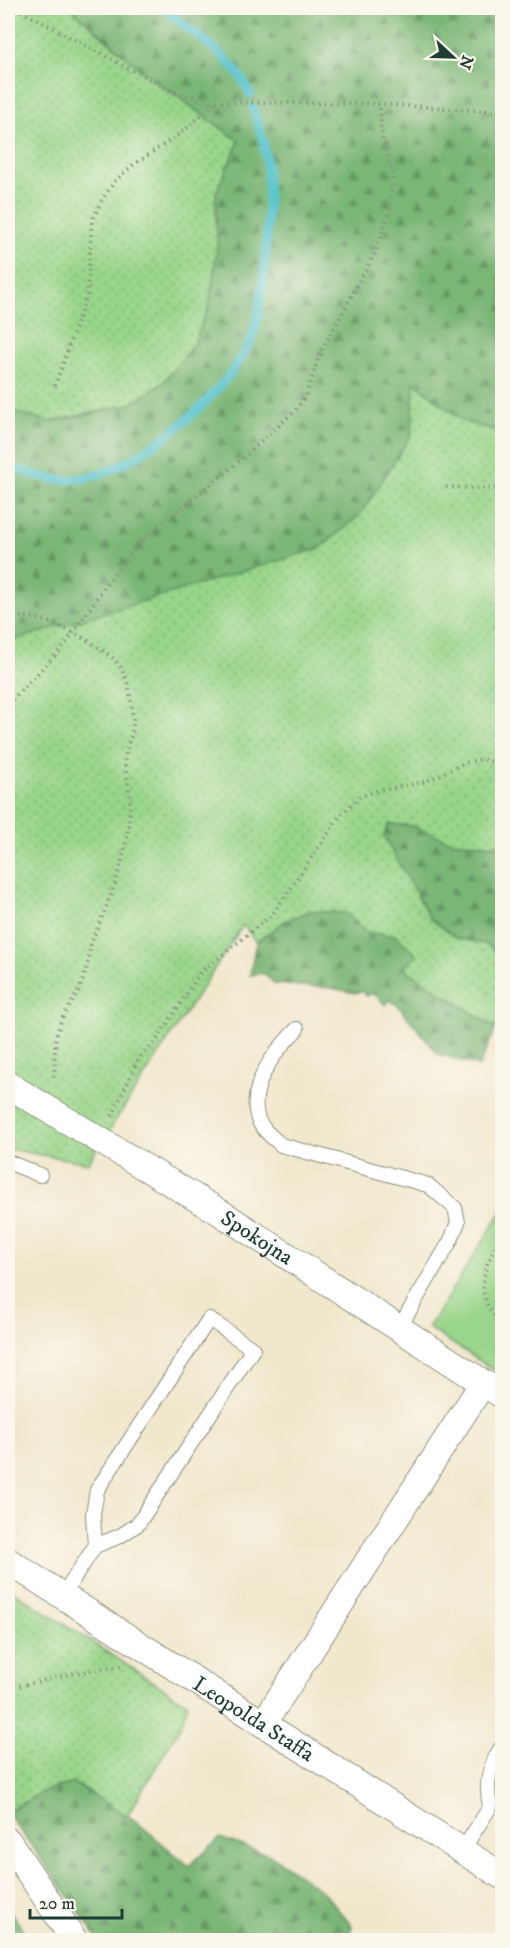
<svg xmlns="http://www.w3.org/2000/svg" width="510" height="1948" font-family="'IM FELL DW Pica',serif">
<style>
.grass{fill:url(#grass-dots);stroke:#5c895f;stroke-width:1.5}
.forest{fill:url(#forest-firs);stroke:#4c7a55;stroke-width:1.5}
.green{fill:#99d58a;stroke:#5c895f;stroke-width:1.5}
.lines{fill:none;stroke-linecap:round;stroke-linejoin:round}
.stream{stroke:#56c3cc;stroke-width:9}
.lane-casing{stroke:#889280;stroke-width:16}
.street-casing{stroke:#889280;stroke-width:28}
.path{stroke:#889280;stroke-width:4;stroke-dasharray:1.5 4.5;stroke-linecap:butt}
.lane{stroke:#fff;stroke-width:14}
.street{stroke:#fff;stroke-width:26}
.labels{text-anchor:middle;stroke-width:6;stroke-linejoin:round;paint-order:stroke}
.street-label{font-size:22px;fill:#1f3d34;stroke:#fbf7ec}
</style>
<defs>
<pattern id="grass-dots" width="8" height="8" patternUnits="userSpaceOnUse" patternTransform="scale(1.5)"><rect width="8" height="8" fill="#99d58a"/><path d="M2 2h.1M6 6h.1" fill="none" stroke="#7cae72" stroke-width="1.8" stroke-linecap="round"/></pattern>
<pattern id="forest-firs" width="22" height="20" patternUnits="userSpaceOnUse" patternTransform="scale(1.5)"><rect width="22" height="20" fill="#7ab676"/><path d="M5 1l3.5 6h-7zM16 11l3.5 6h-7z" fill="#639562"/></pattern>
</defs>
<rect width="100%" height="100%" fill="#fbf7ec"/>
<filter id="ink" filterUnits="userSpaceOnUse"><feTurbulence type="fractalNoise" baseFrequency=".0167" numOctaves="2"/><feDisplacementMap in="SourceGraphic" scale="12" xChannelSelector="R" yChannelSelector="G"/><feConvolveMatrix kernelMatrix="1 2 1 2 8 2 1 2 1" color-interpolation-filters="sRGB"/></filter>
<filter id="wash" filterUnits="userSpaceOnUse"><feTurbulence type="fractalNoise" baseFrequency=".008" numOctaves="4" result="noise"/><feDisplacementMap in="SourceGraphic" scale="24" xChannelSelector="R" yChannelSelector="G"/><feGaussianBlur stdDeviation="1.35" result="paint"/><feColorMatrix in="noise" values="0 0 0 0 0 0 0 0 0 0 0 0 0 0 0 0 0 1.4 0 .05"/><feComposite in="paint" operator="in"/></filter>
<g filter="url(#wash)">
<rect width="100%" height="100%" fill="#f1e7cc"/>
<path class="grass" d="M8,8H71L141,70L239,141L216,193L217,249L209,306L194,344L163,383L131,404L50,422L9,411L8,407Z
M414,382L465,422L502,432V846L450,841L412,826L389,824L384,836L430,918L456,938L486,944L502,957V1028H496L402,968L396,936L285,921L256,942L243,925L88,1163L8,1149V641L320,548Z
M8,1588L188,1704L180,1727L127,1816L73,1783L45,1791L8,1811Z"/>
<path class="forest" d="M71,8H502V432L465,422L414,382L412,434L360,515L320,548L8,642V407L10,411L51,422L131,404L163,383L194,344L209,306L217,249L216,193L239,141L141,70Z
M389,824L412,826L450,841L502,846V957L486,944L456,938L430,918L384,836Z
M310,911L346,913L366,932L396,936L417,955L403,968L496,1028L479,1066L438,1054L398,1005L389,1000L386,1005L373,993L366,996L362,991L356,993L332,988L275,984L263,973L250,975L256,942L285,921Z
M73,1783L133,1819L189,1866L220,1838L272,1856L324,1893L352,1926L348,1940H98L74,1903L8,1814V1811L45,1791Z
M8,1908L30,1940H8Z"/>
<path class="green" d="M502,1211V1375L428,1328Z"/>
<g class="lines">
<path class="stream" d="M163,8C193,34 233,55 250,94
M8,466C25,471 46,480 65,480C129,482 242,386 256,324C266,283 271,194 265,152C263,137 257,122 253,108"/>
</g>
</g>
<g filter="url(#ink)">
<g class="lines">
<g class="lane-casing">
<path id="lane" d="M297,1029C276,1050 249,1083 257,1116C260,1128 272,1137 281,1145L428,1185L455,1208L458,1222L451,1240L398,1330
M8,1162L40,1175
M63,1595L95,1546L120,1536L138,1524L253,1349L209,1319L97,1490L93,1514L95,1546
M462,1851L490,1807C485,1782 489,1767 502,1746"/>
</g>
<g class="street-casing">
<g id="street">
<path id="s1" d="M8,1085L221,1213L502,1395"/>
<path id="s2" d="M8,1561L502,1876"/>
<path d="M263,1724L483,1383"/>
<path d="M8,1841L74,1940"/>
</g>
</g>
<path class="path" d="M16,8L171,91L209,102L380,104L502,112
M55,386L87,294L92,221L100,203L115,181L133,165L184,131L216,102
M446,487L502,489
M8,616C16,617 26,616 35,618C57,622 110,649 121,668C130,683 132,705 133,722C133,736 125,748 125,762C125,774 130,786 130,798C131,850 111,897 91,943C89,960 84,983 75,997C69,1008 61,1017 58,1030C53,1044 56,1065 53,1081
M8,704L65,645L107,583L146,536L240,461L296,410L306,395L320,353L375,253L389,214L393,173L382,140L380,104
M112,1116L139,1058L156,1041L200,973L272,915L340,816L359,797L376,791L425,782L464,763L482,759L502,765
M502,1237C483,1260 472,1302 502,1322
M8,1689L74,1673L121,1666"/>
<use href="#lane" class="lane"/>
<use href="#street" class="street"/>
</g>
</g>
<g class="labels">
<g class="street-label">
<text dy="8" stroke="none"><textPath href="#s1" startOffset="292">Spokojna</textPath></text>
<text dy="8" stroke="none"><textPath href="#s2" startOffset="292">Leopolda Staffa</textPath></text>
</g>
</g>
<rect width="510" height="1948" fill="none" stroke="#fbf7ec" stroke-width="30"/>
<g transform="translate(453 57) rotate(112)" stroke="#fbf7ec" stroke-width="4.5" paint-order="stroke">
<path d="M0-4.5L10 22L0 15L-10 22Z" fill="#1f3d34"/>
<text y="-9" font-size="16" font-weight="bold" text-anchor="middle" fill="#1f3d34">N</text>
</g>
<path d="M30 1909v9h92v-9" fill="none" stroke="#1f3d34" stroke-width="3"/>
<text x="39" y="1909" font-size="18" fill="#1f3d34" stroke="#fbf7ec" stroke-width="4.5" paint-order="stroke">20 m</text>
</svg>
